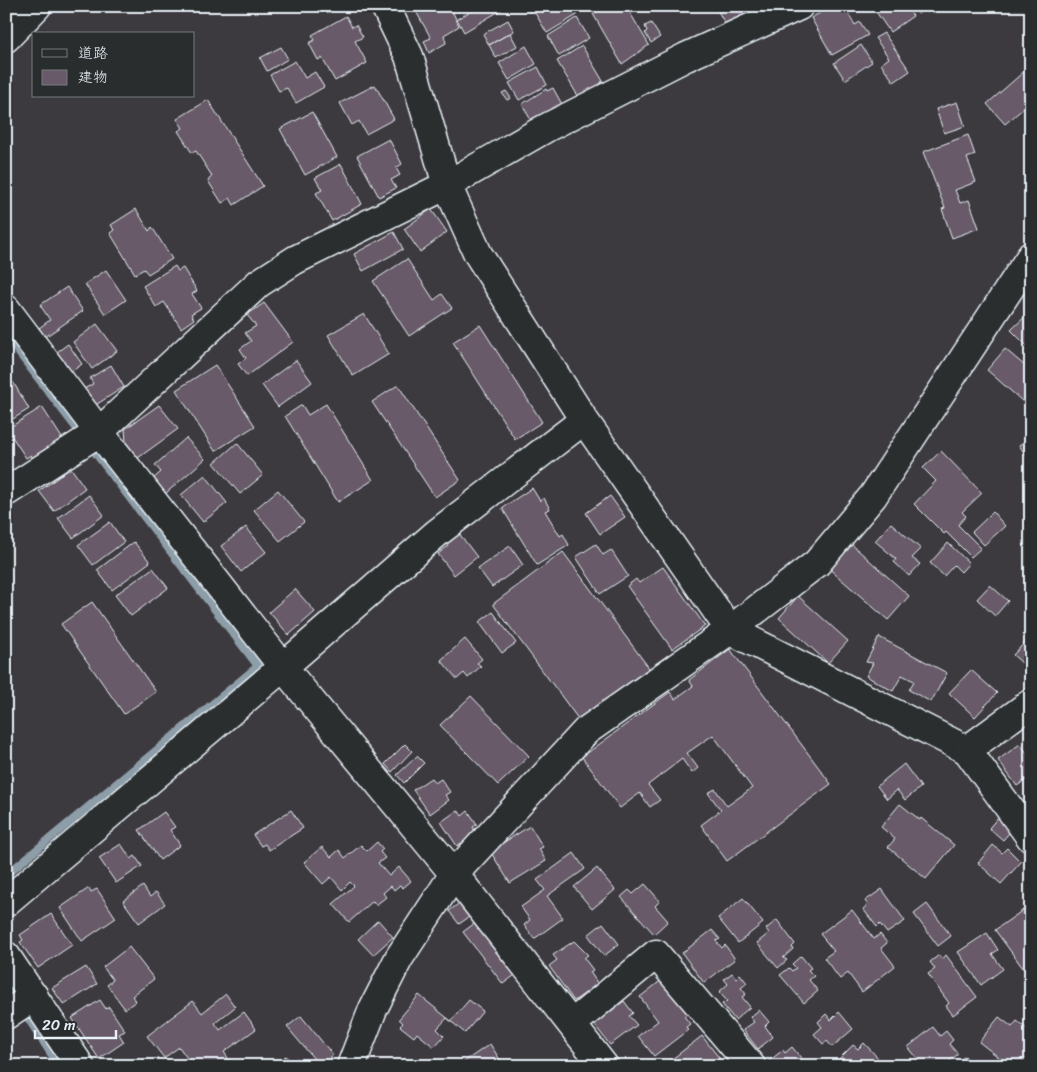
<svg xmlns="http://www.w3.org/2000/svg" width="1037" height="1072" font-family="Sriracha,'Klee One',sans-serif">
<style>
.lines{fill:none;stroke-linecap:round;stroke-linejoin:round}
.stream{stroke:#8d9ea9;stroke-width:8}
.building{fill:#685a68;stroke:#e8f1f8}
.minor-casing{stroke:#e8f1f8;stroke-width:31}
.tertiary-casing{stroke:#e8f1f8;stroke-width:31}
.minor{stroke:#2a2d2e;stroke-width:28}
.tertiary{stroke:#2a2d2e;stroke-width:28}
</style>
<rect width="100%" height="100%" fill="#3d3a3f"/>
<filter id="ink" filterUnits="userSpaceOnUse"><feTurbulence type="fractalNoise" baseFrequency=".02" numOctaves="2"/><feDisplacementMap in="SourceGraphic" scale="10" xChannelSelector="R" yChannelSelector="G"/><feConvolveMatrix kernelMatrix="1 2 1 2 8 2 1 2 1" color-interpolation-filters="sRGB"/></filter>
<g filter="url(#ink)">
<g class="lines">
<path class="stream" d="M6,336L258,666L6,875
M6,984L59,1066"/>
</g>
<path class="building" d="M417,6H450L459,26L444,35L446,43L429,53L424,41L431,38L414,8Z
M474,6H508L464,32L457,19L475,9Z
M526,6H534L536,9L529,12Z
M577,6L579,11L575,13L577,15L547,33L535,13L544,6Z
M607,6H626L649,45L622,64L593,14Z
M715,6H748L750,10L745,13L746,16L727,27Z
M832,6H844L855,25L860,22L868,35L832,55L811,18Z
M872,6H906L913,16L890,32Z
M913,6H930L918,14Z
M346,16L352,27L356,25L363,37L355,41L367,63L335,81L322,58L318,60L309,43L315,40L312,35Z
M577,18L589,38L559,56L548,36Z
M508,20L514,31L489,45L483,34Z
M651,23L660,37L651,43L645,33L647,31L645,26Z
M510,33L517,46L496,58L489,45Z
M884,33L910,71L894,82L881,64L889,58L875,38Z
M861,45L872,62L845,80L834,63Z
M526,46L536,64L509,80L499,63Z
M582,46L603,81L601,82L605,89L589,99L585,92L578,96L557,61Z
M281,47L288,59L267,71L260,58Z
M295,61L305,78L315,72L324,87L296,103L287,88L279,91L270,75Z
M538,67L547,85L519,100L509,83Z
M1028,68L1031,72V102L1005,124L987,104Z
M375,85L394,119L366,134L359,121L352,125L340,103Z
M553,88L564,108L533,124L522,104L546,89L547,91Z
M506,91L511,98L507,100L502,93Z
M208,100L263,186L234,205L230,198L222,203L208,181L212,176L196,151L192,153L178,131L183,128L177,119Z
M957,102L965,126L944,133L936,109Z
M312,112L337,157L305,175L280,129Z
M968,135L975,155L967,158L976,182L955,190L960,203L969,200L979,228L952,238L942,209L945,208L923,152Z
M389,139L402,164L396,168L400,175L391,180L396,188L379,197L357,156Z
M341,164L362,204L332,221L316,193L322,190L315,178Z
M136,209L149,231L152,227L172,259L148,274L144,269L135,274L110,233L114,230L111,225Z
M431,209L447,232L420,252L404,229Z
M394,232L403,249L363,271L354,254Z
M407,259L434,300L442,294L452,308L409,336L373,281Z
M175,266L178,271L183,268L197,291L192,294L201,308L191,314L194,319L181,328L164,302L156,307L143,286Z
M106,270L126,300L105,314L85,284Z
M67,287L83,311L45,337L39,328L50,320L40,305Z
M264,303L293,342L247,376L238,364L246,358L240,349L251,341L245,333L256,326L247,315Z
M1031,311V350L1011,330Z
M364,314L389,354L353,376L328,335Z
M97,324L117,351L92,369L73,342Z
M480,325L542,422L515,439L453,342Z
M68,344L82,364L71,372L57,352Z
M1005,349L1031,371L1030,408L987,370Z
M296,360L312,382L278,407L262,385Z
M111,365L124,387L94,406L84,389L93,384L90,378Z
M215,365L255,426L215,451L176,390Z
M13,382L29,409L8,422L6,418V386Z
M398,385L460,480L435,497L372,402Z
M326,404L373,480L338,502L285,416L302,405L308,415Z
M159,405L178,429L138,458L126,442L125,429Z
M42,407L62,438L55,443L56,446L34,461L31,455L26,458L7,429Z
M1031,437V463L1019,445Z
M186,438L205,459L165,494L152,480L161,472L155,465Z
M237,443L263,475L240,494L214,463Z
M941,451L982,493L962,512L966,516L958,525L981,548L971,557L946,532L944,534L914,504L936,481L923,468Z
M71,468L85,488L54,511L39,491Z
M205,475L227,503L203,522L181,495Z
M532,488L540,501L544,498L550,509L545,511L560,536L563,534L569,545L537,565L502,508Z
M278,490L304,522L280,541L254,510Z
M89,495L104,515L73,538L58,518Z
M610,496L625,517L600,534L586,513Z
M993,512L1005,526L984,545L972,532Z
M110,522L124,542L93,565L78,545Z
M891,523L921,549L912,558L920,564L909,576L894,562L896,559L875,541Z
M246,527L266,552L241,572L221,546Z
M458,532L477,557L454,575L438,554L448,546L445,542Z
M134,542L150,562L112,590L97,570Z
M849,542L909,596L888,620L827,567Z
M948,543L969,563L961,572L954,565L944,576L930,563Z
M596,544L603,555L611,550L628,576L600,594L576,557Z
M510,546L523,565L492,587L478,568Z
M563,552L649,668L579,720L493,604Z
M663,567L705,626L672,649L627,586L636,579L639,583Z
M153,568L168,588L131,616L115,595Z
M990,585L1008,601L995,616L977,599Z
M295,589L315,612L289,635L269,612Z
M798,596L848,641L828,663L779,618Z
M92,602L156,692L124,714L61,624Z
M493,612L516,643L502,653L479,622Z
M1031,636V671L1013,655Z
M879,637L947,673L931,702L909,690L914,681L902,675L893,691L866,676L873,663L866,662Z
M465,639L482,659L477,663L481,666L468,678L464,673L457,679L441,660Z
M730,649L831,784L727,861L701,825L721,810L708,793L715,789L727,806L752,788L713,735L687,753L698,768L692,773L682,759L648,785L660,800L650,807L640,793L620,808L582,757L670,692L675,699L693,686L689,680Z
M971,670L997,693L975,717L949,693Z
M471,696L529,756L498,785L440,725Z
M405,744L412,751L392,772L385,764Z
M1020,744L1031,758V776L1017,786L998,760Z
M417,756L424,763L404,783L397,775Z
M904,764L921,787L905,800L897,790L887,799L877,786Z
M431,778L435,783L441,779L450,792L445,795L449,800L430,814L413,790Z
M900,804L920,820L921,818L954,845L926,879L888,847L895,839L881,827Z
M291,810L303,828L269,850L265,844L261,846L253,835Z
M458,810L462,816L468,811L477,824L473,827L476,833L457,846L441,822Z
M164,812L175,827L170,830L180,845L160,860L139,830Z
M1000,815L1014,827L1003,840L989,828Z
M530,826L543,847L539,849L546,861L510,883L490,851Z
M377,842L383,849L380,852L385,858L378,863L389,876L399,867L411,881L403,888L400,885L394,890L391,886L383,893L386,897L376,905L373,901L349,922L333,904L354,886L350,882L342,890L331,877L323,884L304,862L322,847L331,857L339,850L345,858L361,845L367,851Z
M121,844L131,859L135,856L142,866L116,883L99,858Z
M993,845L1002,853L1007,848L1021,862L1001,884L978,863Z
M574,853L585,869L547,896L563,918L534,939L524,925L530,920L521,907L545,890L537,880Z
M597,868L615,890L592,909L574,887Z
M645,884L660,901L655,906L668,921L654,934L621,897L629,890L633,894Z
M143,886L150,897L156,892L165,904L139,923L123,901Z
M89,888L91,892L97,889L116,918L82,941L60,908Z
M882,889L905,921L887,933L880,924L877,927L863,909L868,905L865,901Z
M743,898L763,923L738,943L718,918Z
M465,899L475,913L459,924L449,911Z
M927,904L951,936L938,946L914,914Z
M1026,908L1031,915V979L995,930Z
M852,910L874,939L880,934L887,943L881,948L895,966L862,992L848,973L840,979L824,958L834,951L820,934Z
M51,914L72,945L38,968L20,942L23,940L20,935Z
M378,920L393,937L373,955L358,939Z
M479,920L519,972L503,984L463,932Z
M777,920L795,944L792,947L793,949L783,958L787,960L778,968L757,943L769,933L766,929Z
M603,923L619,944L604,956L588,935Z
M712,930L720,939L716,941L722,948L725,945L735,959L704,983L682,953Z
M987,933L998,950L992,954L1003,969L981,985L958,952Z
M574,941L588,955L584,958L593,970L590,972L598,984L574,1001L549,966L557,960L553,955Z
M129,947L154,979L132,996L136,1001L125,1009L107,985L113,980L103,967Z
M939,955L941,959L946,955L977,997L953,1015L946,1006L949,1003L928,974L935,969L930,962Z
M801,956L811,968L808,970L814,976L809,980L818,991L804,1003L780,975L789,968L792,971L796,968L792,964Z
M86,967L97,984L64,1005L52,988Z
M732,973L736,978L740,974L747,983L741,988L746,994L742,997L750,1007L735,1020L722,1004L727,1001L719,992L728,984L724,979Z
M663,979L689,1013L684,1016L690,1024L686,1027L688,1030L654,1056L638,1036L658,1021L640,997Z
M226,994L235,1007L215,1023L220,1030L244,1012L256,1029L224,1052L233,1066H186L190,1062L179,1047L164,1058L147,1036L193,1001L202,1013Z
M419,995L451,1021L469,1000L483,1011L465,1033L447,1018L437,1029L444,1036L434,1047L417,1033L414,1037L400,1026L403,1023L399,1019Z
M100,1000L106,1009L109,1007L125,1031L119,1034L124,1042L99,1059L72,1018Z
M624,1001L633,1013L629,1016L637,1025L610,1045L594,1024Z
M759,1010L769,1022L765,1026L773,1037L758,1049L743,1030L754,1022L750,1017Z
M839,1012L853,1029L832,1047L827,1041L823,1044L814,1034L822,1027L818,1022L826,1014L831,1020Z
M301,1016L333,1055L320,1066L287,1027Z
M999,1017L1012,1027L1017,1021L1031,1032V1052L1021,1064L1017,1061L1014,1066H1010L979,1042Z
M933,1027L940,1036L946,1031L953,1040L949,1044L958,1054L944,1066H924L908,1047Z
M702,1036L720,1059L711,1066H663Z
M864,1043L878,1058L870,1066H840L836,1062L853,1045L858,1049Z
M490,1044L502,1063L498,1066H458Z
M792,1047L806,1064L804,1066L764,1065L783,1050L785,1053Z
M285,1056L293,1062L297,1058L307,1066H278Z
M965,1056L972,1064L971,1066H953Z"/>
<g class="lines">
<g class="minor-casing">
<path id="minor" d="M385,6L409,56L447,185L478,254L584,420L730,630L967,750L1031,838
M6,38L37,6
M6,309L99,432L283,667L6,902
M584,420L437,533L283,667L454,874L604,1066
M6,492L99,432L259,283L295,260L447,185L546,128L686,57L799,6
M6,956L80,1066
M6,1015L34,996
M572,1024L656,954L751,1066
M351,1066L373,1009L399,958L454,874L586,731L730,630L817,563L873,496L1031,256"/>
</g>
<g class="tertiary-casing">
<path id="tertiary" d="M967,750L1031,703"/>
</g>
<use href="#minor" class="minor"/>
<use href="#tertiary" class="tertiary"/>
</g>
</g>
<rect width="1037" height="1072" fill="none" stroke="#2a2d2e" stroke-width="25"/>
<rect x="12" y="12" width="1012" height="1047" fill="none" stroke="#e8f1f8" stroke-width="2" filter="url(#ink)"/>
<rect x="32" y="32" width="162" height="65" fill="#2a2d2e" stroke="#767b7f"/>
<rect x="42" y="49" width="25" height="8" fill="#2a2d2e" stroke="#767b7f"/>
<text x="78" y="58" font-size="15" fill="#e8f1f8">道路</text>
<rect x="42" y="70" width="25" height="15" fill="#685a68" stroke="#767b7f"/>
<text x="78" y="82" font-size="15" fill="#e8f1f8">建物</text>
<path d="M35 1030v8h81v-8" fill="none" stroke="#e8f1f8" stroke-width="2.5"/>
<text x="42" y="1030" font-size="15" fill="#e8f1f8" stroke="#2a2d2e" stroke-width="4" paint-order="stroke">20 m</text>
</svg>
